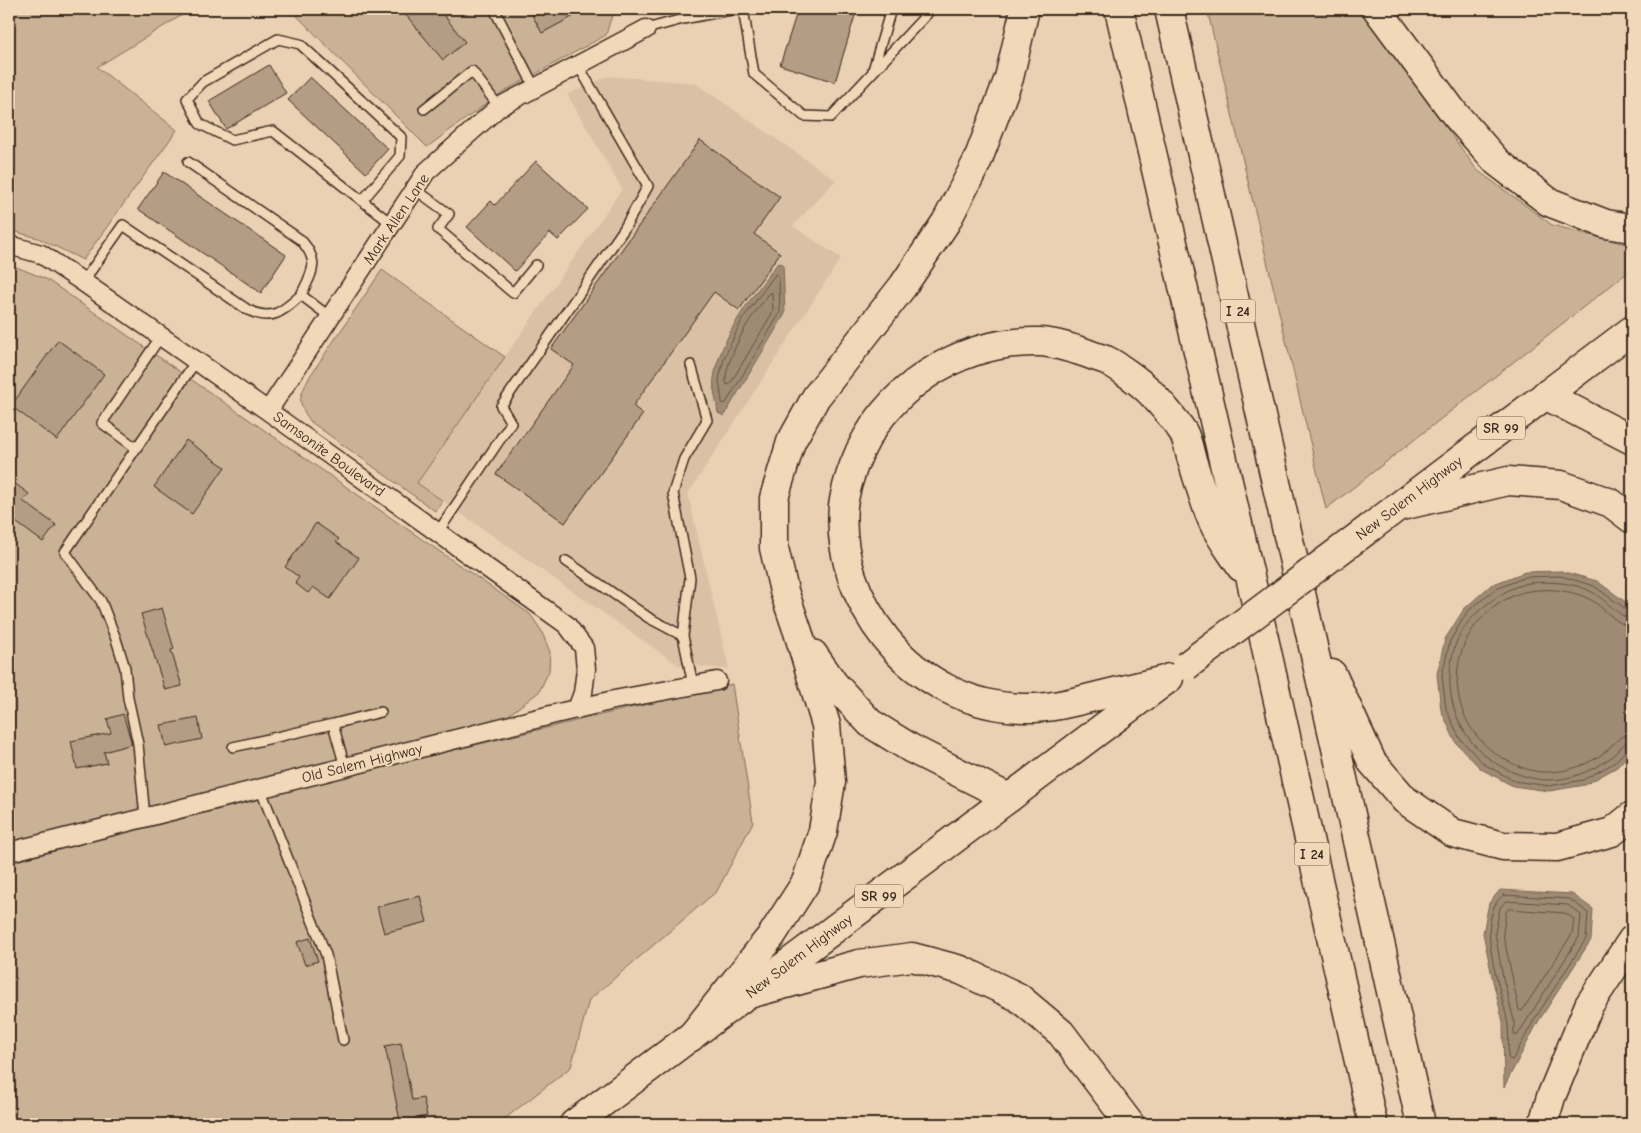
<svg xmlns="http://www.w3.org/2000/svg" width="1641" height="1133" font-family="'Comic Neue',sans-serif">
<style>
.built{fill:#dac1a5}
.green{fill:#cab297;stroke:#826e5a}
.water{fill:#9f8b74;stroke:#776452}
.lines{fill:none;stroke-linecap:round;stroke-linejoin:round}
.shore{stroke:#635140;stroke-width:1}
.building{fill:#b49d85;stroke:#3b2a1e}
.service-casing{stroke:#3b2a1e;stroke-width:12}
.minor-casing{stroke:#3b2a1e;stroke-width:21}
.primary-casing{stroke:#3b2a1e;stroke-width:31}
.motorway-casing{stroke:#3b2a1e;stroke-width:31}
.service{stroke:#f1d8b9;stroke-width:9}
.minor{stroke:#f1d8b9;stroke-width:18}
.primary{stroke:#f1d8b9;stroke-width:28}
.motorway{stroke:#f1d8b9;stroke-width:28}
.primary-bridge-casing{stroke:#3b2a1e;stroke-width:31;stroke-linecap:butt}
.primary-bridge{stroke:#f1d8b9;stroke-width:28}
.labels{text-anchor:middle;stroke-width:4;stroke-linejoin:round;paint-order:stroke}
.shield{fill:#f1d8b9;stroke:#725e4c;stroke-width:1}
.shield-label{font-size:14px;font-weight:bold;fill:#3b2a1e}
.street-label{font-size:15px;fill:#3b2a1e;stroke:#f1d8b9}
</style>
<rect width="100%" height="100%" fill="#ead1b3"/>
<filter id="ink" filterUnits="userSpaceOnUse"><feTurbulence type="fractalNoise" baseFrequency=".02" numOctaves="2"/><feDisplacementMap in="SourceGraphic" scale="10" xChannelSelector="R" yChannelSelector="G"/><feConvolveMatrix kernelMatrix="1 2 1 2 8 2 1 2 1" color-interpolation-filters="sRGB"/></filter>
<g filter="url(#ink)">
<path class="built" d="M609,76L695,83L836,180L793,226L841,258L688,494L729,669L678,665L417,483L622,189L567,94Z"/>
<path class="green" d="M9,9H192L97,67L177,130L83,260L38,238L9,230Z
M290,9H616L610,21L606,35L501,93L427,147Z
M1207,9H1360L1477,170L1552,225L1621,243L1632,244V269L1326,509Z
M9,264L46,279L530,614L541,630L550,652L549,671L539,692L503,719L9,843Z
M382,270L505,357L417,483L443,501L435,511L311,422C296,401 299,398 310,376Z
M732,684L753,822L717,891L589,1000L571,1067L498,1124H9V863C249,798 491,741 732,684Z"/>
<path class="water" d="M778,263L783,264L785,314L724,416L718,413C717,402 712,389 714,378C720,337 753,295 778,263Z
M1561,571L1597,581L1627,603L1632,611V751L1617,767L1585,785L1549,791L1513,786L1481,769L1456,743L1441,710L1437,674L1445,639L1464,609L1491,585L1525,572Z
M1500,890L1572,894L1593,909L1591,940L1538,1022L1504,1087L1503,1022L1493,981L1483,933L1489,903Z"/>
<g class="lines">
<path class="shore" d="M776,274L779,277L780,313L726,403L723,404L722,402L719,380L724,358L742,320Z
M772,293L773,312L730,384L727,385C721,373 741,334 748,323C754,313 762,303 769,294Z
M1632,613L1627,612L1623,607L1594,586L1561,576L1526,577L1494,590L1467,612L1450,641L1442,675L1446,709L1460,739L1484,764L1514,781L1549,786L1583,780L1614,763L1627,749L1632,748
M1632,619C1621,619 1604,598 1592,592C1574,582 1549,581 1529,583C1515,585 1497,596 1486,605C1473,615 1462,628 1456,643C1454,648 1453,653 1452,658C1443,702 1462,745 1502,767C1516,774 1532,780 1549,780C1570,780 1592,771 1609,759C1618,753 1621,742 1632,741
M1632,627C1617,626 1603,606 1589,599C1572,590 1548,588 1529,591C1515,593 1500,602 1489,611C1440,653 1449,730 1506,760C1518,767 1534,773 1549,772C1568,772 1590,764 1605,752C1615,745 1618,734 1632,734
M1503,895L1570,899L1588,913L1586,939L1534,1020L1513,1059L1511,1060L1508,1058C1508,1046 1510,1032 1507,1020C1501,987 1473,920 1503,895Z
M1506,901L1568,905L1581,915L1579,937L1517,1036L1514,1034V1020L1503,978L1495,933L1500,908Z
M1509,909L1565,913L1574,919L1572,934L1522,1011L1519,1010L1503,933L1506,912Z"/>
</g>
<path class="building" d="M413,9H439L465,42L443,60L406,15Z
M529,9H587L542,33Z
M798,9H857L835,82L780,65Z
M269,65L286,93L226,129L209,101Z
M310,77L388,149L366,173L288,100Z
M700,140L780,197L754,234L780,253L739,310L714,292L633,406L643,414L565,523L496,474L574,365L551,349Z
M536,161L588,209L558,240L550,233L515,271L467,227L491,201L495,205Z
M164,172L286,255L261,293L138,209Z
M58,340L104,374L57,440L11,406Z
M186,440L225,467L192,514L154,487Z
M9,479L29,494L23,501L56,525L43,542L9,517Z
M316,523L339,539L336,542L359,558L330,599L313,587L308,593L295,583L299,577L285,567Z
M162,608L174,649L171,650L182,686L165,690L141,614Z
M123,714L132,744L104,752L107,763L77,769L71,741L111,733L107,719Z
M198,718L202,739L166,747L161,725Z
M420,896L427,922L384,933L377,907Z
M310,938L318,961L305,965L297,942Z
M401,1043L412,1100L423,1098L427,1116L400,1121L385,1046Z"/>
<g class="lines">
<g class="service-casing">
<path id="service" d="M494,9L535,88
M743,9L754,74L804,116L831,117L927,14L930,9
M646,29L683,19L736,9
M873,70L891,9
M424,109L472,71L499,107
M188,162L301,240C320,262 313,271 301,295L330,317
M415,189L449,214L438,229L513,293L536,265
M362,201L400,156L401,137L300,44L278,39L203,82L187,99L200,124L232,140L273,131L392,224
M83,282L123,225L248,310C273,322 283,311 301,295
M136,448L102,423L161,336
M438,532L511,423L501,406L624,229L648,186L578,65
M566,561L649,618L683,636L693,685
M683,636L690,578L673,493L684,459L707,420L691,365
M233,747L333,724
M345,767L333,724L381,712
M260,788L326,955L343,1040
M145,817L138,744L128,698L125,668L116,639L101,601L65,552L196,361"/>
</g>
<g class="minor-casing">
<path id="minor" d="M9,245L41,254L83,282L268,411L567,625L584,648L586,669L583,693L577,709
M268,411L426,172L499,107L646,29
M9,852L559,713L614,700L717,681"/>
</g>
<g class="primary-casing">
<path id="primary" d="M1371,527L1632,330
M574,1124L1169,678"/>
</g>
<g class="motorway-casing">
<path id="motorway" d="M1119,9L1252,585L1373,1124
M1169,9L1421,1124
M1377,9L1454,113L1497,162L1549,202L1606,224L1632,228
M1545,395L1632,440
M1397,507L1508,481L1561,485L1611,503L1632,519
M813,654L834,684L870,723L912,749L1009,798
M1332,674L1372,762L1405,800L1453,833L1503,846L1557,847L1612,832L1632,816
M1168,679C1147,684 1126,689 1106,694C1078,701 1051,709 1023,708C969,707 919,680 886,639C856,601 839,554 843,506C845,492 849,478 854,465C883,389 958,340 1040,342C1056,343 1071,348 1086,353C1093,356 1100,358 1106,360C1117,365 1141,383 1149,391C1159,401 1176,421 1183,432C1187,439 1189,449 1191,457C1198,478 1204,502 1213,522C1220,538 1232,553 1241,567
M749,994L859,964L912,957L961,970L1018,997L1061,1033L1130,1124
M691,1037L772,935L806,882L823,831L831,782L826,725L798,632L784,591L774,548V498L791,442L816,397L903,286L946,222L977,162L1009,78L1025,9
M1543,1124L1551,1097L1589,1005L1632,940"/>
</g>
<use href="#service" class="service"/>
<use href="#minor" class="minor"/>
<use href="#primary" class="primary"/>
<use href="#motorway" class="motorway"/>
<g class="primary-bridge-casing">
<path id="primary-bridge" d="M1186,666L1371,527"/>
</g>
<use href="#primary-bridge" class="primary-bridge"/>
</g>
</g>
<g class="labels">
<g class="shield">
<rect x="1220.5" y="299.5" width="35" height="23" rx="4"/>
<rect x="1477" y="416.5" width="48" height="23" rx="4"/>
<rect x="1294.5" y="842.5" width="35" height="23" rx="4"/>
<rect x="855" y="884.5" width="48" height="23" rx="4"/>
</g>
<g class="shield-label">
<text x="1238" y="316">I 24</text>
<text x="1501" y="433">SR 99</text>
<text x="1312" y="859">I 24</text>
<text x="879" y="901">SR 99</text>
</g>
<g class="street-label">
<text transform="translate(396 219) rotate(-56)" y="5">Mark Allen Lane</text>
<text transform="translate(329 454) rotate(36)" y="5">Samsonite Boulevard</text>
<text transform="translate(1409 498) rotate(-37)" y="5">New Salem Highway</text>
<text transform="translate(362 763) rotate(-14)" y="5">Old Salem Highway</text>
<text transform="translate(799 956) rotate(-37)" y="5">New Salem Highway</text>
</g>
</g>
<rect width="1641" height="1133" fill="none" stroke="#f1d8b9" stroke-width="30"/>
<rect x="15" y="15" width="1611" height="1103" fill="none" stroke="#3b2a1e" stroke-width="2" filter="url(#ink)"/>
</svg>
